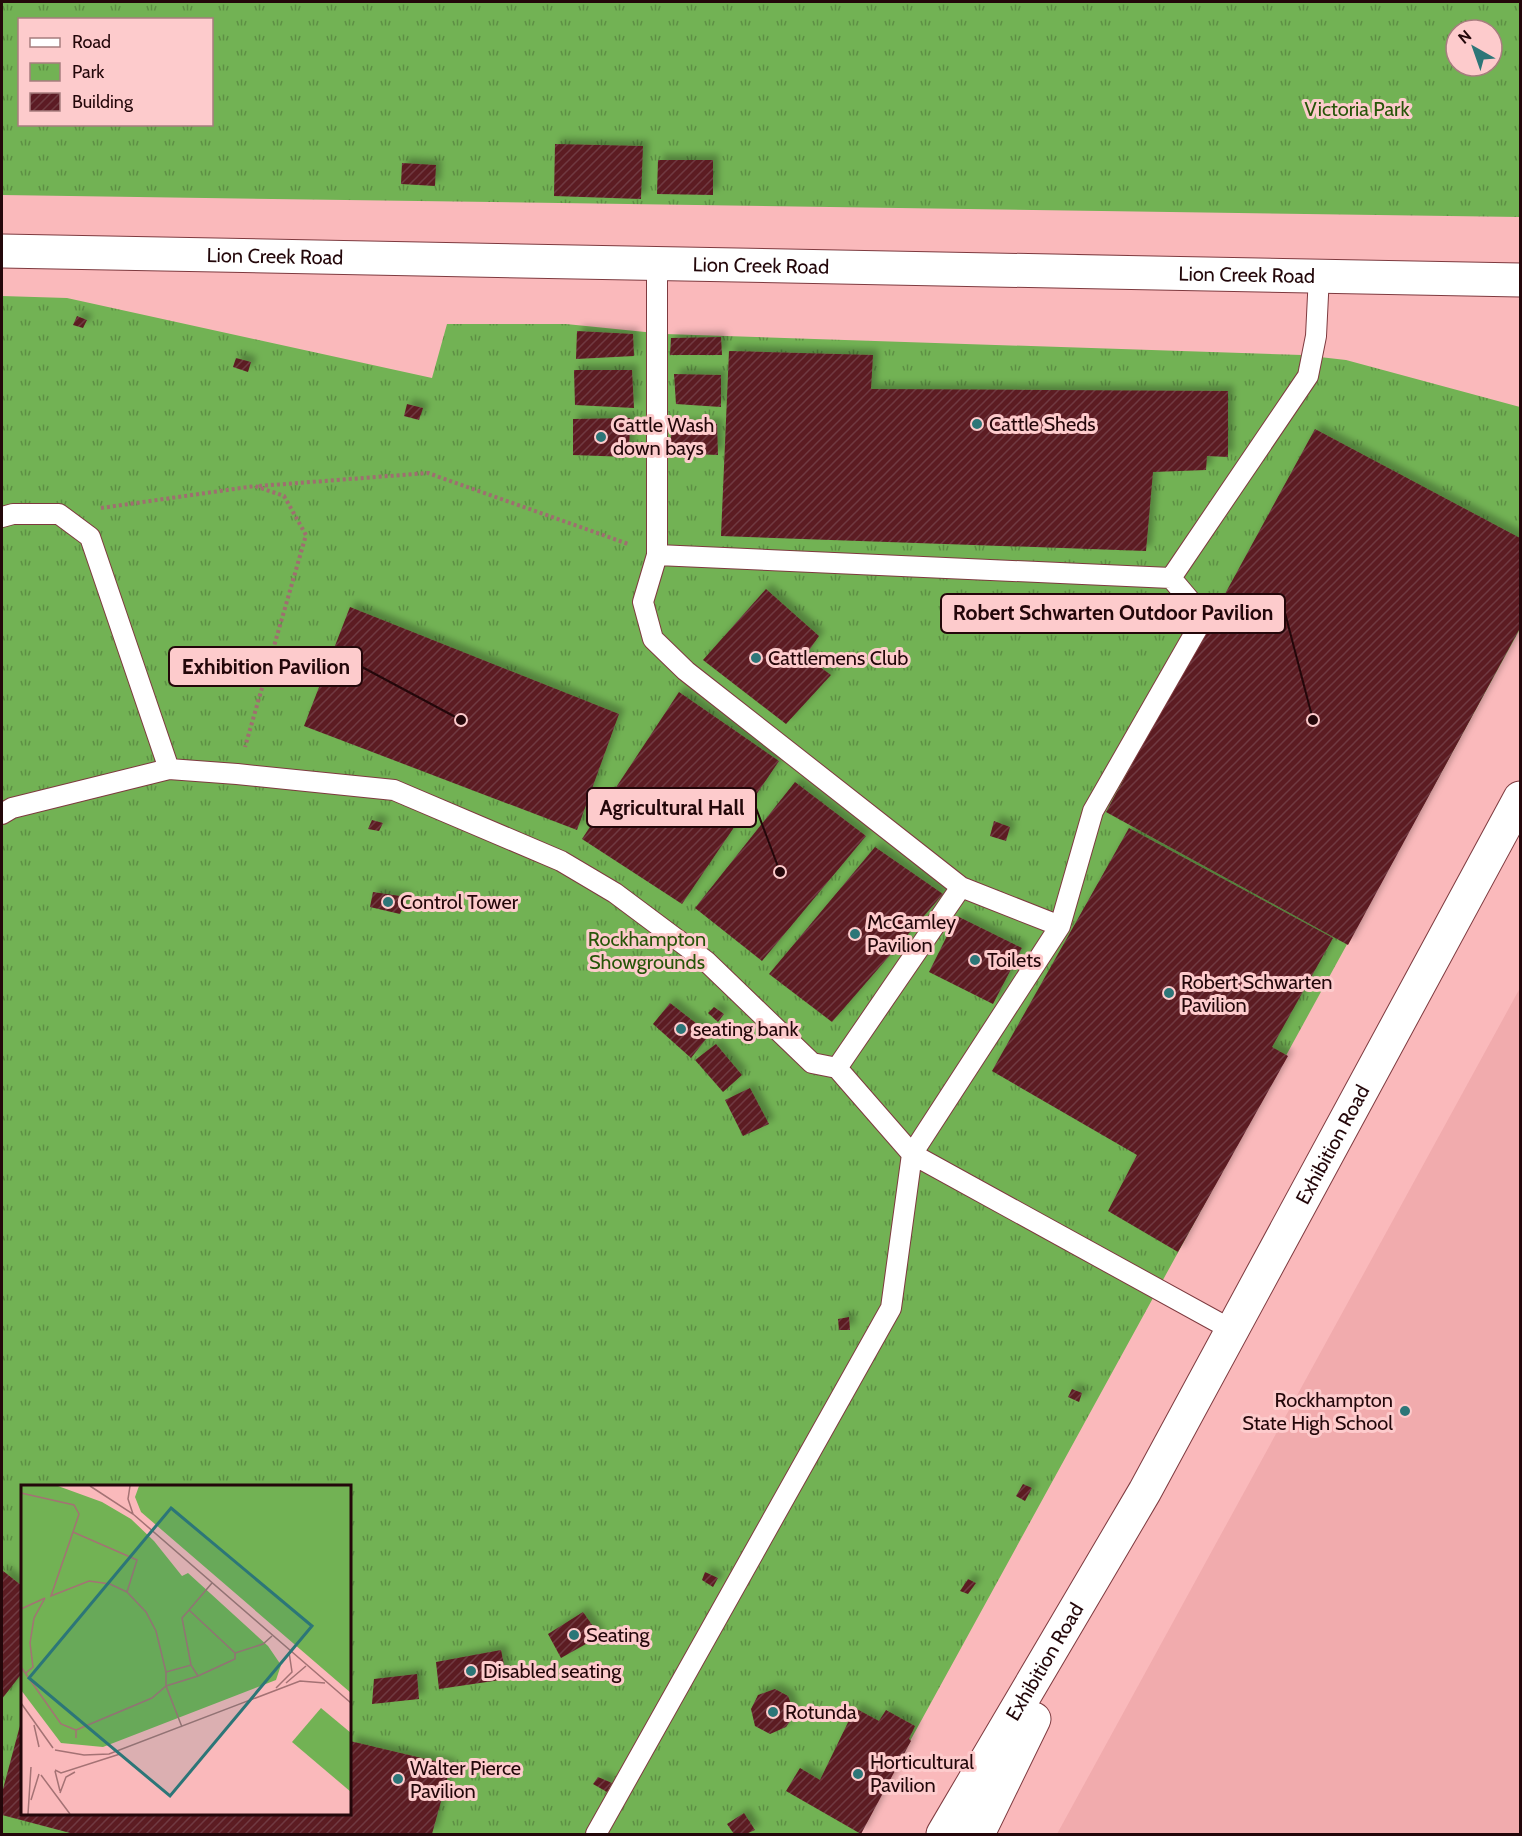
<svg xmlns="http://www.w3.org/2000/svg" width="1522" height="1836" font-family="Cabin,sans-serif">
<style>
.built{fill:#f1abad}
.park{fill:url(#park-tufts);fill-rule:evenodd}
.building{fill:url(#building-hatch);filter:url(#shadow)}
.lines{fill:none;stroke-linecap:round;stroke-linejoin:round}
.service-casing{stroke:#7e3a3f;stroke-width:22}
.tertiary-casing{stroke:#7e3a3f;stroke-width:35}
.path{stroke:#9f6e70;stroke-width:4;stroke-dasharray:3 3;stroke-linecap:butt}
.service{stroke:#fff;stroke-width:20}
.tertiary{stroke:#fff;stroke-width:33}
.poi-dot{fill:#2c7678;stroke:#fdcbcc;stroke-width:2}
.labels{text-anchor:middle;stroke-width:6;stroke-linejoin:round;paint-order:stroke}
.park-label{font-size:20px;fill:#275509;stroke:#fdcbcc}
.street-label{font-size:20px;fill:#23070a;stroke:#fdcbcc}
.poi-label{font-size:20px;fill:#23070a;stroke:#fdcbcc;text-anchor:start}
.inset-road{fill:none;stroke:#a47274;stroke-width:1.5}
.view{fill:#2c7678;fill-opacity:0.15;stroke:#2c7678;stroke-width:3}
.inset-edge{fill:none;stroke:#23070a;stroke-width:3}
.leader{fill:none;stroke:#23070a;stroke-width:2}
.callout-dot{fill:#23070a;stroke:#fdcbcc;stroke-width:2}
.callout{fill:#fdcbcc;stroke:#23070a;stroke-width:2}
.callout-label{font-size:21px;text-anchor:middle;font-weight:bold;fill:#23070a}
</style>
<defs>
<pattern id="park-tufts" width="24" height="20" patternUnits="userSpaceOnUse" patternTransform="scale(1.5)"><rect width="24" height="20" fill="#72b254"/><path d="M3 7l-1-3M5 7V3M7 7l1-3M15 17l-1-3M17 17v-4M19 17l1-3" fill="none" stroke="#5d8f44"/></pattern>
<pattern id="building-hatch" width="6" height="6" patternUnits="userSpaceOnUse" patternTransform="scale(1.5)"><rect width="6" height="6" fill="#5c1b24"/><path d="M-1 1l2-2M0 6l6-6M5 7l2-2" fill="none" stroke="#6f3a41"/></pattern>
<filter id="shadow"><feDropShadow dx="5.5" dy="-5.5" stdDeviation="3" flood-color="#0004"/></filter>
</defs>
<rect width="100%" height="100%" fill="#fab9bb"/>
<path class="built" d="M1520,988V1834H1057Z"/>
<path class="park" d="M2,2H1520V217L2,195ZM20,20H212V124H20ZM1456,30H1492V66H1456Z
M2,296L67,298L432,378L447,324H566L665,334L1302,355L1346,360L1520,407V629L859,1834H2ZM22,1486H350V1814H22Z"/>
<path class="building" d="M555,144L643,146L641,199L554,196Z
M658,160H713V195L657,194Z
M402,163L436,165L435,186L401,184Z
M77,316L87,320L83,328L73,325Z
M577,331L633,334L634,356L576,359Z
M721,337L722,355H670L671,338Z
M729,351L873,355L871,389L1228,391V457L1207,456L1206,470L1153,472L1146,551L721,536Z
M236,358L251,362L248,372L233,367Z
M574,370H632L634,408L575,405Z
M674,374L721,375V407L676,404Z
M407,404L423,408L419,420L404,416Z
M630,418L629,457L573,455V419Z
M717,424L718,455L669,453L672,425Z
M1315,429L1520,538V628L1348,945L1106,812Z
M766,589L819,636L805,656L831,675L786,724L703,660Z
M350,607L619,714L577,830L304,726Z
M679,692L779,761L682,904L582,839Z
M795,782L866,836L762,961L695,908Z
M372,820L383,823L379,831L368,829Z
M994,821L1010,827L1006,841L990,836Z
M1129,828L1333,938L1272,1047L1288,1056L1178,1252L1108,1211L1137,1155L992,1071Z
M875,847L943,894L832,1022L769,974Z
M373,892L407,897L400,914L370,907Z
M957,916L1022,948L993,1004L929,972Z
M670,1003L710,1034L691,1058L653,1024Z
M714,1007L724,1014L718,1022L708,1013Z
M716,1044L742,1075L723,1092L695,1060Z
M750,1088L769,1124L743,1136L725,1100Z
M849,1317L850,1330H839L838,1319Z
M1072,1389L1082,1393L1079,1402L1068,1397Z
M1023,1484L1032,1488L1025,1501L1016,1496Z
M2,1570L22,1586V1673L2,1699Z
M705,1572L718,1578L713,1587L702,1580Z
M968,1579L976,1583L968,1594L960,1591Z
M583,1612L600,1636L561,1658L548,1634Z
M501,1650L507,1679L439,1689L436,1662Z
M417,1674L419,1699L372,1704L374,1679Z
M775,1689L788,1696L795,1714L786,1727L770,1734L755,1726L751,1709L758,1695Z
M855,1708L879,1721L886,1710L915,1726L909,1739L911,1741L861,1834L786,1791L800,1768L820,1780Z
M22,1718V1814H350V1741L451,1765L432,1834H74L2,1815V1793Z
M598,1777L612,1783L607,1792L593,1784Z
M744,1813L755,1830L746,1834H734L727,1824Z"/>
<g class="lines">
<g class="service-casing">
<path id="service" d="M657,263V555
M2,517L13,514H59L90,537L169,769
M2,814L12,808L169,769L237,774L394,790L561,861L615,893L706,961L812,1063L837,1068
M961,887L686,671L653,639L643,602L657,555L1171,578
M1060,926L961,887L837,1068L912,1154L1060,926L1093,811L1204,617L1171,578L1308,376L1316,336L1319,275
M596,1834L891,1308L912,1154L1232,1330"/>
</g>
<g class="tertiary-casing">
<g id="tertiary">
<path id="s1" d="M2,251L1520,280"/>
<path id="s2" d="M943,1834L1145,1491L1520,798"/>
<path d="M978,1834L1034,1719"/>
</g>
</g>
<path class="path" d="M259,486L428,473L628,544
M101,508L255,486L284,496L306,535L245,747"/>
<use href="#service" class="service"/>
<use href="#tertiary" class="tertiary"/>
</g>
<g class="poi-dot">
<circle cx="977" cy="424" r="6"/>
<circle cx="601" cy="437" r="6"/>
<circle cx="756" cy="658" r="6"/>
<circle cx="388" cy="902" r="6"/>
<circle cx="855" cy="934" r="6"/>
<circle cx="975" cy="960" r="6"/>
<circle cx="1169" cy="993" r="6"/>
<circle cx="681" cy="1029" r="6"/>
<circle cx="1405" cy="1411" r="6"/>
<circle cx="574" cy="1635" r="6"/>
<circle cx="471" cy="1671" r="6"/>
<circle cx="773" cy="1712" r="6"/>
<circle cx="858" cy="1774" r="6"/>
<circle cx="398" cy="1779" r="6"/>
</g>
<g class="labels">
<g class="park-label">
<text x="1357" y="116">Victoria Park</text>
<text x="647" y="946">Rockhampton<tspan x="647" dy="23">Showgrounds</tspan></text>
</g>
<g class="street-label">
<text dy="7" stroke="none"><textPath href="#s1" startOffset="273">Lion Creek Road</textPath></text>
<text dy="7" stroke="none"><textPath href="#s1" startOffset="759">Lion Creek Road</textPath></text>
<text dy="7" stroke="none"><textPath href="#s1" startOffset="1245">Lion Creek Road</textPath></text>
<text dy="7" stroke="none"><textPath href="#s2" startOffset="792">Exhibition Road</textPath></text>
<text dy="7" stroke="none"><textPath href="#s2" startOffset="200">Exhibition Road</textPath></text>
</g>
<g class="poi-label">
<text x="989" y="431">Cattle Sheds</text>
<text x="613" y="432">Cattle Wash<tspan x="613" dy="23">down bays</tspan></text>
<text x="768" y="665">Cattlemens Club</text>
<text x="400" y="909">Control Tower</text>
<text x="867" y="929">McCamley<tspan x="867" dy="23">Pavilion</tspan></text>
<text x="987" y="967">Toilets</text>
<text x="1181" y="989">Robert Schwarten<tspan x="1181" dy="23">Pavilion</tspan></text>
<text x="693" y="1036">seating bank</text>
<text x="1393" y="1407" text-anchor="end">Rockhampton<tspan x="1393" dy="23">State High School</tspan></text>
<text x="586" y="1642">Seating</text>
<text x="483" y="1678">Disabled seating</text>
<text x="785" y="1719">Rotunda</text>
<text x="870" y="1769">Horticultural<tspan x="870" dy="23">Pavilion</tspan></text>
<text x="410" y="1775">Walter Pierce<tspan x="410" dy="23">Pavilion</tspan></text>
</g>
</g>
<g transform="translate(21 1485)">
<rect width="330" height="330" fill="#fab9bb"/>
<path d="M300,223L330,248V307L271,257Z" fill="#72b254"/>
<path d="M0,1H37L81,17L110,34L133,56L161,91L167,88L247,161L260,180L255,195L82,262L40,258L0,205ZM118,1H330V208L120,27L114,12Z" fill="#72b254"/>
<path class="inset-road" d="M69,1L112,29L330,218M109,1L107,14L112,29M0,8L53,20L58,29L52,47M106,107L89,99L68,96L30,111L52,47L116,75L106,107L125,127L135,146L145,187M0,124L24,113M168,125L191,98M170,180L161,133L168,125L214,168M0,182L40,239L55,245V253M5,188L12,182L9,158L13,133L24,113M177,191L170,180L145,187V201L177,191L214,174V168L242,159L251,151M265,198L285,181M255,203L271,187L268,167M0,218L32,263M13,240L18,262M55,245L131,213L145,201L161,242M34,265L63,270L88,269L279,196L304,198M34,285L40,288L99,269M34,286L39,306M20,290L49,329M39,308L45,292L54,287M10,315L18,289M7,329L10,282"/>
<path class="view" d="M150,23L291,141L149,311L8,193Z"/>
<rect width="330" height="330" class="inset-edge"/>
</g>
<path class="leader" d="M1313 720L1285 613M461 720L362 667M780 872L756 808"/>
<g class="callout-dot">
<circle cx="1313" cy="720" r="6"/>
<circle cx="461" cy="720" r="6"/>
<circle cx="780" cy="872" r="6"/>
</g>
<g class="callout">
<rect x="941" y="594" width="344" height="39" rx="6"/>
<rect x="169" y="647" width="193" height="39" rx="6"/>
<rect x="587" y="788" width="169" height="39" rx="6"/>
</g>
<g class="callout-label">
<text x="1113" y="620">Robert Schwarten Outdoor Pavilion</text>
<text x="266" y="674">Exhibition Pavilion</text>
<text x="672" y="815">Agricultural Hall</text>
</g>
<rect width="1522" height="1836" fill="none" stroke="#23070a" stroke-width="6"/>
<rect x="18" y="18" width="195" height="108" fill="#fdcbcc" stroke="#a67d7e" stroke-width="1.5"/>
<rect x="30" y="38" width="30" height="9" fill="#ffffff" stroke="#a67d7e" stroke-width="1.5"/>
<text x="72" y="48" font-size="18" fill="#23070a">Road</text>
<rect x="30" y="63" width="30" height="18" fill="url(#park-tufts)" stroke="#a67d7e" stroke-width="1.5"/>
<text x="72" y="78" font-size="18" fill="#23070a">Park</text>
<rect x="30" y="93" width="30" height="18" fill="url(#building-hatch)" stroke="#a67d7e" stroke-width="1.5"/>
<text x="72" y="108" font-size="18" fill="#23070a">Building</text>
<g transform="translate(1474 48) rotate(320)"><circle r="28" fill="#fdcbcc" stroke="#a67d7e" stroke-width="1.5"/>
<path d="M0-4.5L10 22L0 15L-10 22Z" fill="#2c7678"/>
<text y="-9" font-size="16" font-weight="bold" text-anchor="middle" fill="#23070a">N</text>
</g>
</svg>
